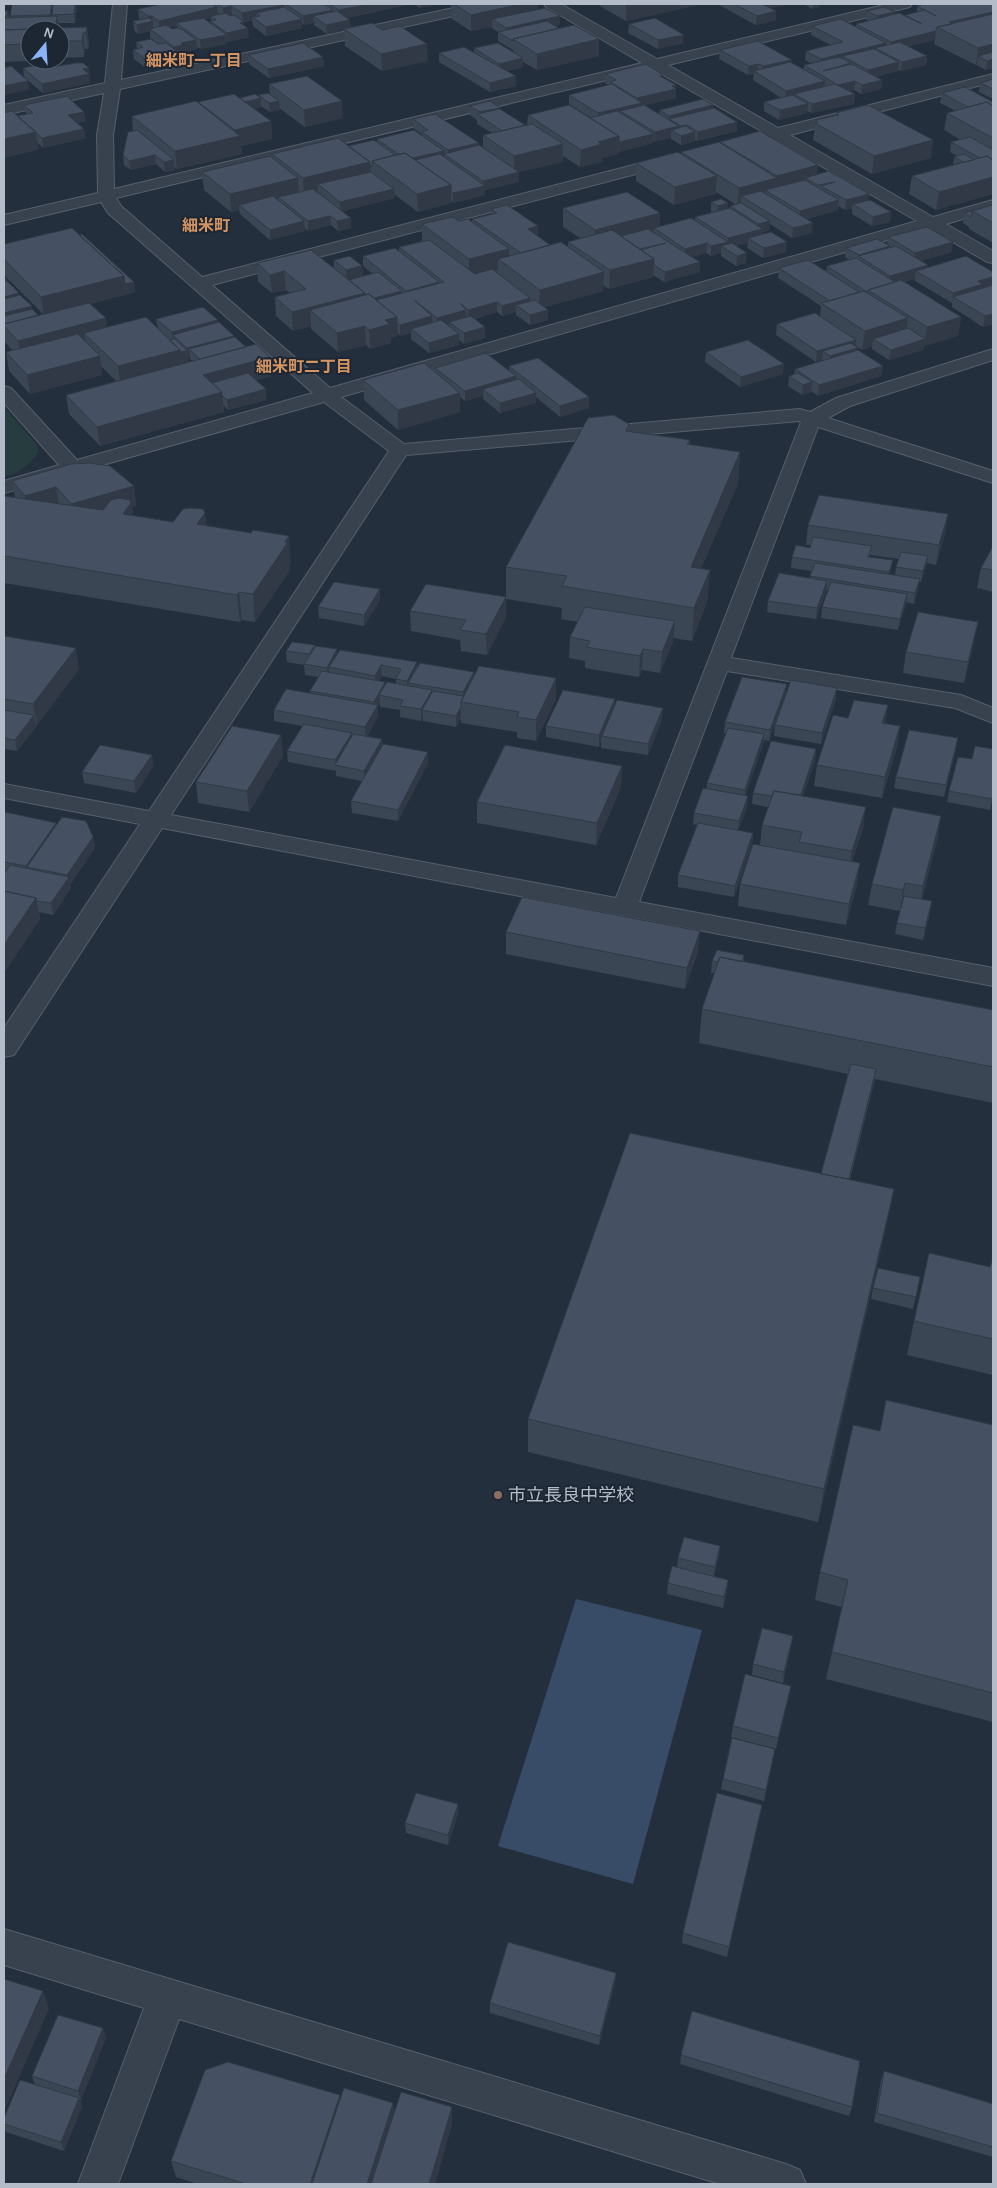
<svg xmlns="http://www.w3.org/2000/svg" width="997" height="2188" font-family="Karla,'Noto Sans JP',sans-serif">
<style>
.green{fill:#263c3f}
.water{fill:#394c67}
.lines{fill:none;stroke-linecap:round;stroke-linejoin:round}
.minor-casing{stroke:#565f6c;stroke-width:2}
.minor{fill:#38414e;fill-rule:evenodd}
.wall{fill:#3b4654;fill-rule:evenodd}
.shaded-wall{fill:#303945}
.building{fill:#455162;stroke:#303945}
.education-dot{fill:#8d6e63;stroke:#1d2633;stroke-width:2}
.labels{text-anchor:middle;stroke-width:4;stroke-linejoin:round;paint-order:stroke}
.far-neighbourhood-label{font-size:16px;font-weight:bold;fill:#d59563;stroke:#1d2633}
.far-quarter-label{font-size:16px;font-weight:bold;fill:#d59563;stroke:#1d2633}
.poi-label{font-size:18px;fill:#b4bcc9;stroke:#1d2633;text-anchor:start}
</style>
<rect width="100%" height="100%" fill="#242f3e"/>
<path class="green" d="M4,407L37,445L39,451C30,465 19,473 4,477Z"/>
<path class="water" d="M576,1599L702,1630L633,1884L498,1846Z"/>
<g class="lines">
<g class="minor-casing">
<path id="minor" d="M113,4H127L121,80L472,4H497L490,8L120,89L113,135L114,189L642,63L546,7L544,4H561L657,59L888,4H912L910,7L668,65L778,128L993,74V82L790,135L933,217L993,200V210L946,224L993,251V263L987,262L929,228L341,397L404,444L800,409L810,412L836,398L993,349V360L850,406L828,418L993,471V483L818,427L731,658L961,695L993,708V723L955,708L727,671L639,902L993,968V986L162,828L14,1055L4,1057V1028L140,824L4,798V784L149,811L389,451L324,402L4,493V481L59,465L4,403V386L11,388L77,460L313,393L108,213L101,202L4,225V215L98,193L97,135L104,93L4,115V105L105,83ZM653,69L763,132L725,142L723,145L725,148L731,150L774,139L917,221L330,388L212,285L678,163L680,160L678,157L672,155L202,277L121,206L116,198ZM799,421L801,422L616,898L171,815L406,455Z
M4,1929L786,2164L800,2170L806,2184H720L179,2019L118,2184H78L144,2008L4,1965Z"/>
</g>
<use href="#minor" class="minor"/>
</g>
<path class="wall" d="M12,4H77L75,23H58V28L87,27L89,44L88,49H85L84,57L60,58V30H30V59H26V61L4,62V11H8L9,17H10Z
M157,4H212L213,5V4H407V5L347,18L350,28L428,61L382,71L345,46L344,30L327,34L314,25V23L304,25L302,23V28L266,36L253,26L252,20L244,22V26L249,37L228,42L227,41V44L201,49L197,47V49L184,52V54L179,56V61L146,68L134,59L133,50L137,49L136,42L159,44L150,38V31L138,34L134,30L133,21L142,20L139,18L138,9L157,5ZM211,18V23L205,19ZM177,26V28L172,29L169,27Z
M413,4H438L420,8Z
M451,4H538V9L560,16V25L555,26L599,56L537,70L523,62V67L507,71L516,86L490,92L439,62V53H474V48L513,52V50L498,41V32L492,28V27L471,31L452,19Z
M600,4H702L626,21L600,6Z
M719,4H790L771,8L776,11V20L756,25L719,5Z
M802,4H819V7L812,9L806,5V4Z
M993,4V68L986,70L934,44L935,40L908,46L927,56L926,65L901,71L898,70V71L876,77L882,80L881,89L861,94L854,90L849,91L855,94L854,104L811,113L807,111V113L779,120L764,111V102L781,98L753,80L754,74L748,75L719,59L720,50L792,63L804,69V65L812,64L805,60L806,51L831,45L811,35L812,26L856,27V24L868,21L866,20L867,11L895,12V14L905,16V15L917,12V6Z
M629,24L683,43L658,49L628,33Z
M248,55L323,57L324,66L269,78L249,64Z
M23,68H48L90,77H89L90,83L43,93L24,77Z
M606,74L663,77L676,85V98L645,105L659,114L660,110L713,108L737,122V131L697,141L695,140V141L681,145L671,139V138L654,142L653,141V143L619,152L618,151V154L602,158V162L580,167L563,156L562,162L519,172V182L485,190V195L453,203L451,201V203L418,212L395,195V198L342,211L351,218V228L338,231L331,225L308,231L304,228L305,231L270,240L240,214L239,210L231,212L204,190L202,172L272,158V154L377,142V139L422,135V134L413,128V119L483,147V135L492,133L477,124V120L470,115V106L500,109L525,125H527L528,115L591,118L569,104V95L609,85L605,83Z
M993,79V99L979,92L980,83Z
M269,84L343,118L305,127L279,108L280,110L270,112L261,106V107L254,109L271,121L272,139L241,146L242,154L177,169L174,167L175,170L165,172L156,164L131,170L124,165L123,155L133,131L132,116L199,103L198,102L259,97V95H270Z
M942,93L993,102V194L936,210L909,194L912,176L953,166L954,157L957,156L950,152L951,142L961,140L944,130L947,113L956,111L940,103Z
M24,105L86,121L77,123L86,138L43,148L37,142L38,150L17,116L26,114Z
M836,113L931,158L872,174L813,140L816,120L836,115Z
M720,142L818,165L817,174L891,212L890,222L872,226L852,214V208L845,210L839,206L838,210L807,219L812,233L792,238L770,224L769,230L763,232V234L786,252L763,258L747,248L748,243L736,246L746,263L736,266L721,256V253L711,256L706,253L692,257L700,272L664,282L653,275V277L609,289L603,285V291L544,307L548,310V320L530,325L516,315V312L502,316L497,312L474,319L485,338L464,344L459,340V345L429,353L411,339V333L400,336L398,333V336L391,338V343L370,349L366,345L338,352L311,329V326L293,331L276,316L275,297L290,293L286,290L272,293L258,282L257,263L334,268V260L363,276L348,280H349L373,274L363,266V256L399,252V247L422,241V224L459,221L472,223V219L491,214V209L538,236L550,245L568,247V242L580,238L563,227V208L660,213L659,227L695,221V217L713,213L711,211V202L728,203L727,209L730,208V206L735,204L716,192L715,194L674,205L636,181V163L681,154V152L720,143Z
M993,205V243L969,229V227L963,223L964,213Z
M888,237L953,242L951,252L921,261L928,267L993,272V324L983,327L952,307V303L915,281V279L905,282L961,317L958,336L924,346L923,350L889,360L872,349V347L862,350L855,345L858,350L883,366L881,376L818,396L811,391V392L802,395L788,386L789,376L794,374L795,369L822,361V360L816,362L776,335L777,324L820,317L821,306L778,278L779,268L826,272L827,266L849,260L845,257L846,248L887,245Z
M4,244L134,282L135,292L90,304L107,327L158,329L156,319L219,323L234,336V337L271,376L256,380L266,400L228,410L223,405L224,412L100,446L69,414L66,395L116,381L101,366L102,375L30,394L9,371L6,352L12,350L5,342L4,343V275L7,281L19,295L32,306V309L38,315L43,314L4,275ZM190,357V359L192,361L182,364V363L189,361L188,358Z
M706,352L783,374L740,387L705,362Z
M509,366L589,397V408L560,417L536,397V403L500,413L483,399V396L465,401L460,397V412L398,430L364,400L363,380L436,373L435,368L509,371Z
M629,424V431L690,440L689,445L740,452L738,484L701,568L710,570L707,602L692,641L673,638V642L660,673L642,670L639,677L585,668V661L569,658L570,637L578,622L561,619L562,608L506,599V617L487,655L461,651L460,640L411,631L410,611L506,597V567Z
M12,481L134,486L136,506L132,507L133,515L173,522L206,526L291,563L290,564V570L255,622L242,620L240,622L4,583V496L15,497Z
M948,514L945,534L936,565L926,563L921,582H919L918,589L914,604L906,602L898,630L821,618L822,607L828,590H826L816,619L767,612L768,601L810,578L812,571L791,568L792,557L810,548V545H806L808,525ZM870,555L899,559L896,567L895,575L890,574L893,560L870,557Z
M993,546V592L977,588L981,568Z
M380,589V600L364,626L319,618L318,607Z
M4,636L79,669L37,725H36V727L17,751L4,749Z
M974,642L964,683L903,673L906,652Z
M315,645V647L338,653L417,662V667L474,677L556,699L536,741L517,738V732L461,723V719L456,727L423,721V718L421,721L400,717V710L380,707V703L378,706V716L367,737L382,739V745L428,763L398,821L352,813L351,801L362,781L336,776V771L288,762L287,751L302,726L274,721V710L310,693V691L318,677L305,675L304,665L287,662L286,651ZM382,676L396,679V684L385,685L379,680Z
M787,684L785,695L769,741L764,740L763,745L745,796L747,807L738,831L753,833L752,845L734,897L678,887V875L697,825L693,824L694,813L706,789L707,783L726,733H724L725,722Z
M615,699V706L662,719L648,755L601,748V740L599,747L546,737V726Z
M836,699L821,744L774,736L775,725Z
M888,705L885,724L900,726L897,747L882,798L814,786L817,765L848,718Z
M281,735L283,756L249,812L198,803L196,782Z
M816,749L815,761L803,796L863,828L852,862L857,885L846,925L738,906L740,884L760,845L762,825L768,807L752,804L753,793Z
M956,749L944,797L894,788L896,777Z
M152,755L153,766L136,793L84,783L82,772Z
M972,759L993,795L990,810L947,802L949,791Z
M622,766L621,787L596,845L477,823V802Z
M4,815L56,823V825L93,837L95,848L70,885L71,888L53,915L39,912L40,919L4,973Z
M938,837L922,899L932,901L930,913L923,940L895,934L897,923L902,905L900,911L868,905L872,884Z
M506,932L698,952L685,989L506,954Z
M744,955V962L993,1010V1103L875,1079L850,1180L894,1189L887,1223L818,1522L528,1452V1419L821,1174L848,1074L699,1043L702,1009L715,973H711L712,961Z
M993,1260V1375L907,1355L914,1321L990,1267Z
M920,1277L913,1309L871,1299L873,1288Z
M993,1425V1722L826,1679L842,1607L815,1600L820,1572L880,1431Z
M719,1557L714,1576L728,1580L727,1591L723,1608L667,1594L668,1583L677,1567L678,1558Z
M791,1647L783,1683L752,1675L753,1664Z
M789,1696L776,1749L731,1737L733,1726Z
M773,1760L764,1801L721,1789L723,1779Z
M458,1804V1814L448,1845L406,1833L405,1823Z
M760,1816L727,1957L682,1943L683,1933Z
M616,1973L615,1983L599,2045L490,2013V2003Z
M103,2028L106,2038L81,2100H80L82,2107L64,2151L6,2132L4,2128V2118L35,2085L32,2076Z
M681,2055L852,2107L849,2116L680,2064Z
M884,2071L993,2104V2157L874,2122L881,2080Z
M340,2101L393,2103L394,2113L452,2107V2124L435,2184H198L176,2177L171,2161Z"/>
<path class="shaded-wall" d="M52,4H54L52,15V24L50,15Z
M75,4H77V5L75,23L74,14Z
M371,4H407V5L339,19V10Z
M420,4H438L420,8Z
M521,4H538V17L492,19V27L471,31V15Z
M626,4H702L626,21Z
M759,4H790L759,11Z
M813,4H819V7L812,9Z
M284,5V14L256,13V19L252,17V20L243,22L242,13Z
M231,6L232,15L224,17L223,8Z
M217,7L218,16H211V18L179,25L176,23L177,26L159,30V21Z
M333,10L334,18L313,16L314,23L304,25L303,16Z
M776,11V20L756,25L757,16Z
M895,12L894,21L876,25L877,16Z
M993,12V20L956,35L949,22Z
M57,16L58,25L57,30H55Z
M148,16H152L154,30L150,29V31L138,34L137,25L149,22Z
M560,16V25L506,37V28Z
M302,19V28L266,36V27Z
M350,20L351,28L344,29V30L327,34L326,25Z
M244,22L245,29L248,28L249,37L228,42L227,33L240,23Z
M87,27L89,44L88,49L86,32Z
M936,31L935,40L890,51L891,42Z
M83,33L85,49L84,57L82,41Z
M227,35V44L201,49L200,40Z
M684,35L683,43L658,49V40Z
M599,39V56L537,70V54Z
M196,40L197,49L184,52V54L179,56V61L146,68L145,59L175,53L174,47L181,43Z
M886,43L885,52L875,48L874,54L842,56V62L820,68L821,59Z
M427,44L428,61L382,71L381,54Z
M993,44V68L986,70L987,61L978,56L977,65H976L978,48Z
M927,56L926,65L901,71L902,62Z
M323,57L324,66L269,78L268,69Z
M523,58V67L499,73V64Z
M792,60L791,69L762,76L763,66Z
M899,62L898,71L867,79L868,70Z
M758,64L757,73L754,71V74L748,75L749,66Z
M89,68L90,77H89L90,83L43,93L42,84L83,69Z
M516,76V86L490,92V83Z
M882,80L881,89L861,94L862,85Z
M28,81L29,90L4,95V86Z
M825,81L824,91L794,94V98L785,100L786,91Z
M855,81L854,90L837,94L838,85Z
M676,85V98L620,111V117L598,122V113L637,104V98Z
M855,94L854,104L811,113L812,104Z
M261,98V107L240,112L239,103Z
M279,101L280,110L270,112L269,103Z
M342,101L343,118L305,127L304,110Z
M808,104L807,113L779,120L780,110Z
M713,105V115L669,119V126V116Z
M500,108V117L480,116V112Z
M84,112L86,121L69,124L68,115Z
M271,121L272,139L241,146L242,154L177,169L175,151L235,137V130Z
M737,122V131L697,141L698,132Z
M679,126V134L671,130V138L654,142L655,132Z
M84,129L86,138L43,148L42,138Z
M36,132L38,150L4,158V139Z
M695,132V141L681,145V136Z
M654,134L653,143L619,152V142Z
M619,136L618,154L602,158V162L580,167L581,150L598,142Z
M933,140L931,158L872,174L874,156Z
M479,143V152L449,157L448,150Z
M563,144L562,162L519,172V182L485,190V195L453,203V193L483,186V181L514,174V156Z
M444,151V160H406Z
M155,155L156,164L131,170L129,161Z
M174,160L175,170L165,172L164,162Z
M370,162L371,180L318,184V192L304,196L303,178Z
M818,165L816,183L805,178L804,186L765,190V198L741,196L740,205L737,206L739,188L777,178V176Z
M717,176L715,194L674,205L675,187Z
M993,177V194L936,210L939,192Z
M298,178L299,196L278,197V201L239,205V210L231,212L230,194Z
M451,185V203L418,212L417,194Z
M394,189L395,198L341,212L340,202Z
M869,194L868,204H853L852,208L845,210L846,200Z
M839,200L838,210L799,221L800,211Z
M728,203L727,213L717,216L718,206Z
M891,212L890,222L872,226L873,217Z
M660,213L659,232L654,228L653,233L594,249L595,230Z
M330,216L331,225L308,231V221Z
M351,218V228L338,231L337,221Z
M304,221L305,231L270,240V230Z
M770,221L769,230L763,232L762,239L748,238V243L727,248L728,238L758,230V224Z
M813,223L812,233L792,238L793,228Z
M538,226V236L528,229Z
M728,242L727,250L721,246V253L711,256V246Z
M787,242L786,252L763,258L764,248Z
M953,242L951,252L913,263L915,253Z
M707,243L706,253L684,259L685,249Z
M890,246L889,256L859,257V255Z
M509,249V267L498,259V270L469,278V259Z
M747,253L746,263L736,266L737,256Z
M654,259L653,277L609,289L610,270Z
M700,262V272L664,282L665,272Z
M928,265L927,275L916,271L915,279L889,286L890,276Z
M362,266L363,276L347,280L346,270Z
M284,271L286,290L272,293L270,275Z
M604,272L603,291L539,309L540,290Z
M124,276L126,295L44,315L41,297Z
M993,277V286L953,297L952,303L953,293L978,281Z
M134,282L135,292L126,294L125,284Z
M439,282V292L406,301V291Z
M402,291V301L367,300Z
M19,293L20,303L4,308V297Z
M365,293L366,312L310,310L311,326L293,331L292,312Z
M530,298V308L516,305V312L502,316V306Z
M497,302V312L468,320V310Z
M32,306L33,316L4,324V313Z
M466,310L467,320L449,322V325L437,328V318Z
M548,310V320L530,325V315Z
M993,314V324L983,327L985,316Z
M432,316L433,326L411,329V333L400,336V325Z
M397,317L398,336L391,338V343L370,349L369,330L385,320Z
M961,317L958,336L924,346L927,327Z
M106,318L108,337L84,333L86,343L22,360L18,341Z
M908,318L905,337L873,339L872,347L862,350L865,331Z
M218,320L219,330L173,335L174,342L173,343L172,332Z
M365,326L366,345L338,352L337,333Z
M485,327V338L464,344V333Z
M4,333L5,342L4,343Z
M459,334V345L429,353V343Z
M234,336L235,346L189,349L190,357L188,358L187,348Z
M925,339L923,350L889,360L891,350Z
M856,340L855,349L858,348L857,358L829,366L830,356L823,351L822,360L816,362L817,351Z
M180,350L187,351L189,361L182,363V369L121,386L118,366Z
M100,356L102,375L30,394L27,375Z
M270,357L271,376L217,391L203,375Z
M784,364L783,374L740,387L741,377Z
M883,366L881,376L818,396L819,385Z
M516,376V387L483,389V396L465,401V391Z
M812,382L811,392L802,395L803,385Z
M266,389V400L228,410L227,400Z
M222,392L224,412L100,446L97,427Z
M460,393V412L398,430V410Z
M536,393V403L500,413V403Z
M589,397V408L560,417V406Z
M740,452L738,484L688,599L691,567Z
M134,486L136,506L132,507L135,530L74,525L71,504Z
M56,487L59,507L28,516L25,496Z
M205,513L208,540L197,524Z
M948,514L945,534L936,565L939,545Z
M289,536L291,563L290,564V570L255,622L253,594Z
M928,556L926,567L921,582L923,571Z
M893,560L891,571L887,583L889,572Z
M710,570L707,602L692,641L694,608Z
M920,579L918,589L914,604L915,593Z
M827,581L826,592L816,619L817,608Z
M380,589V600L364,626V615Z
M239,592L242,620L240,622L237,595Z
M907,594L906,605L898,630L900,619Z
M506,597V617L487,655L486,634Z
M675,621L673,642L660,673L662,652Z
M978,622L974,642L964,683L968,662Z
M76,648L79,669L37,725L33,704Z
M337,649L338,660L329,667V675L327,679V668Z
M643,649L642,670L639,677L640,656Z
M417,662L418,673L408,683V690L407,692V681Z
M381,665L382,676L375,687V676Z
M474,672V683L463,703V692Z
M556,678V699L536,741V720Z
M385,682L386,693L379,695L380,703L378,706V716L366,738L365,727L374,712V702Z
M787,684L785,695L769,741L770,730Z
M837,688L836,699L821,744L822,733Z
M432,690V701L422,710L423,718L421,721V709Z
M615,699V710L602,736L601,740L599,747V735Z
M888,705L885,726L882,723Z
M461,707V719L456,727V716Z
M663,708L662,719L648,755V744Z
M34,715L36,727L17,751L15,740Z
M900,726L897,747L882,798L885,777Z
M352,733V744L336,765L335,760Z
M764,734L763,745L744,801L745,790Z
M281,735L283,756L249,812L247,791Z
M958,738L956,749L944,797L946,785Z
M382,739L383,750L365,782L364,771Z
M816,749L815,761L798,812L799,801Z
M428,752V763L398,821V810Z
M152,755L153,766L136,793L134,781Z
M622,766L621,787L596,845L597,823Z
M748,796L747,807L738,832L739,821Z
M866,807L863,828L849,873L852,851Z
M941,816L938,837L920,908L923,886Z
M56,823L58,834L27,867L29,877L28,878L26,866Z
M753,833L752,845L734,897L735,886Z
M93,837L95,848L70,885L71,888L53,915L51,903L68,879L67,875Z
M860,863L857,885L846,925L849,904Z
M905,883L902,905L900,911L903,890Z
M36,898L40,919L4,973V945Z
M932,901L930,913L923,940L925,928Z
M700,931L698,952L685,989L687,968Z
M876,1069L874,1081L842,1209L844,1198Z
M894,1189L887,1223L818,1522L824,1489Z
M720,1546L719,1557L713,1578L715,1567Z
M728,1580L727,1591L723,1608L724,1597Z
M793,1636L791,1647L783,1683L784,1672Z
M791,1686L789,1696L776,1749L778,1738Z
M775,1749L773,1760L764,1801L766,1790Z
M458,1804V1814L448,1845V1835Z
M762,1805L760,1816L727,1957L729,1947Z
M616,1973L615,1983L599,2045L600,2036Z
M43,1991L49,2009L4,2112V2079Z
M103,2028L106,2038L81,2100L78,2091Z
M340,2095L342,2112L318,2184H310Z
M79,2098L82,2107L64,2151L61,2142Z
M393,2103L394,2120L374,2184H367Z
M452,2107V2124L435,2184H429Z"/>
<path class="building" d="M12,4H52L50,15L10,16Z
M53,4H75L74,14L52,15Z
M162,4H212L217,7L159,21L152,16H148L138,9Z
M217,4H282L284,5L242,13L231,6L223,8Z
M294,4H324L333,10L303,16L287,5Z
M329,4H371L339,10Z
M454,4H521L471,15Z
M734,4H762L776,11L757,16Z
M925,4H993V12L949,22L952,24L937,27L936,31L891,42L856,24L899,13L922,24L905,15L925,10L936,16L917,6Z
M284,7L302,19L266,27L252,17L260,16L256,13Z
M884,7L895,12L877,16L867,11Z
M545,8L560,16L506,28L492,19Z
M4,11H8L7,16H4Z
M337,11L350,20L326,25L313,16Z
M226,13L230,16L234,15L244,22L240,23L248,28L227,33L210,21L216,20L211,16Z
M993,14V44L978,48L937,27Z
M57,16L55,28L4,30V18Z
M149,18L153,21L137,25L133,21Z
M203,18L227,35L200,40L176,23Z
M655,18L684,35L658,40L629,24Z
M841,19L886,43L821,59L806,51L843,42L812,26Z
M547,21L559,28L513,39V41L498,32Z
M372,23L382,30L400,26L427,44L381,54L344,29Z
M166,25L172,29L177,28L183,30L196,40L181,43L183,45L174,47L150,29Z
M574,25L599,39L537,54L513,39Z
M87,27L86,32L83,33L82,41H60V30H30V42H23V44L4,45V30Z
M151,39L158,44L166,43L178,52L145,59L133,50L143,47L136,42Z
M758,41L792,60L763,66L758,64L749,66L720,50Z
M900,42L927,56L902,62L875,48Z
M303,43L323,57L268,69L248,55Z
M498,43L523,58L499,64L474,48Z
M464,47L516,76L490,83L439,53Z
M874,49L899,62L868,70L842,56Z
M993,52V59L987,61L978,56Z
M839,57L851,63L823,71L852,64L882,80L862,85L855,81L838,85L804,65Z
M790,62L825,81L786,91L754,71Z
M75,63H83L89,68L83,69L89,74L42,84L23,68L42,64L48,68Z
M646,64L663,75L660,76L676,85L672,86L676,89L637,98L610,82L616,80L606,74Z
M11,66L28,81L4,86V68Z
M307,76L342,101L304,110L269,84Z
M993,79V89L980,83Z
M612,84L642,103L598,113L569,95Z
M835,84L855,94L812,104L794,94Z
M965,87L993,102V106L987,102L968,107L942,93Z
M268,93L279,101L269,103L259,95Z
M234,94L271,121L235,130L198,102Z
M255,94L261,98L245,102L240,98Z
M792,95L808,104L780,110L764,102Z
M67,96L84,112L68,115L84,129L42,138L17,116L33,113L24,105Z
M703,99L713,105L669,116L660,110Z
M196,101L240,136L175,151L132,116Z
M490,101L500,108L480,112L470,106Z
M987,102L993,106V138L947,113Z
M569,105L619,136L598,142L602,144L581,150L528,115Z
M644,105L679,126L655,132L620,111Z
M868,105L933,140L874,156L815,123L818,122L816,120L839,115L836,113Z
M714,108L737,122L698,132L687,125L681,126L669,119Z
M500,109L525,125L502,131L477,114Z
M12,111L36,132L4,139V113Z
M617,111L654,134L619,142V136L590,118Z
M435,114L479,143L448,150L422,132L428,130L413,119Z
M532,124L563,144L514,156L483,135Z
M686,126L695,132L681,136L671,130Z
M137,130L174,160L164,162L155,155L129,161L123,155L128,132Z
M414,130L444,151L413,158L405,153L398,154L377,139Z
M760,131L818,165L777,176L720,142Z
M970,137L993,150V160L987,156L980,158L951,142Z
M338,138L370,162L303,178L272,154Z
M374,140L395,155L372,161V167H370V162L348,146Z
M719,142L777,178L739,188L681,152Z
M479,145L519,172L483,181L444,154Z
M678,152L717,176L675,187L636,163Z
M405,153L451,185L417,194L372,161Z
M440,154L485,186L453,193L451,192V185L415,160Z
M964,154L974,160L964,162L954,157Z
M270,156L298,178L230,194L202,172Z
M987,156L993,160V177L939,192L912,176Z
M829,171L869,194L846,200L821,186L835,182L818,185L805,178Z
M371,172L394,189L340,202L318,184Z
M805,180L839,200L800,211L765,190Z
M313,189L351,218L337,221L330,216L308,221L278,197Z
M761,191L813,223L793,228L741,196Z
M627,192L660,213L595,230L563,208Z
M273,196L304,221L270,230L239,205Z
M721,199L728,203L718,206L711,202Z
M870,200L891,212L873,217L853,204Z
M741,203L770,221L758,224L730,206Z
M507,205L538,226L528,229L550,245L521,253L472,219L497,213L491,209Z
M993,205V223L972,211Z
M730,208L763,229L728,238L695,217Z
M972,211L971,217L964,213Z
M452,217L459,221L468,219L509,249L469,259L422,224Z
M691,218L728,242L711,246L707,243L685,249L654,228Z
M927,227L953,242L915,253L888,237Z
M72,228L124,276L41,297L4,259V244Z
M648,229L700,262L665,272L654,265V259L641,250L666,243L640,249L621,236Z
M612,230L654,259L610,270L568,242Z
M771,232L787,242L764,248L748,238Z
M82,234L134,282L125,284L124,276L79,235Z
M877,239L890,246L859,255L846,248Z
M429,240L475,274L492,269L530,298L502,306L497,302L468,310L460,303L466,310L437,318L414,300L432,316L400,325L397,323V317L376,300L444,282L399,247Z
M561,242L604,272L540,290L498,259Z
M732,243L747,253L737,256L721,246Z
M896,246L928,265L890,276L858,256Z
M395,248L439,282L406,291L363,256Z
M311,250L365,293L292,312L275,297L306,289L284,271L270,275L257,263Z
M350,256L362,266L346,270L334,260Z
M966,256L993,272V277L978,281L983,284L953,293L916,271Z
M856,258L895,282L868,290L867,292L827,266Z
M808,260L859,292L830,301L779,268Z
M378,272L402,291L374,298L369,294L365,295V293L349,280Z
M901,280L961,317L927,327L868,290Z
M4,281H7L19,293L4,297Z
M993,285V314L985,316L953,297Z
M864,291L908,318L865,331L821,303Z
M369,294L397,317L385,320L390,324L369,330L365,326L337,333L310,310Z
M20,295L32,306L4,313V299Z
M535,300L548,310L530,315L516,305Z
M89,303L106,318L18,341L4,326V324Z
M203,307L218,320L172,332L156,319Z
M32,309L38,315L4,324V316Z
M815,313L856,340L817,351L777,324Z
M471,316L485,327L464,333L449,322Z
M146,317L180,350L118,366L84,333Z
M441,320L459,334L429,343L411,329Z
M219,322L234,336L187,348L173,335Z
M908,328L925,339L891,350L873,339Z
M78,334L100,356L27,375L6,352Z
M235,337L246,347L200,359L189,349Z
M175,339L187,351L181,352L180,350L169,340Z
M748,340L784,364L741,377L706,352Z
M851,343L858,348L830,356L823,351Z
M256,344L270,357L203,375L222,392L97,427L66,395Z
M858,350L883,366L819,385L795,369Z
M486,353L516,376L465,391L435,368Z
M538,358L589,397L560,406L509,366Z
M424,363L460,393L398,410L363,380Z
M248,373L266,389L227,400L222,395V392L212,383Z
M798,373L812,382L803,385L789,376Z
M519,379L536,393L500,403L483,389Z
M613,415L629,424L626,431L690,440L687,444L740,452L691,567L710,570L694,608L562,586L567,576L506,567L588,418Z
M89,463L110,466L134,486L71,504L56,487L25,496L12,481L71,464Z
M819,495L948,514L939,545L808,525Z
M4,496L103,510L111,500L119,498L130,500L131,503L123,514L173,522L183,509L190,508L203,509L205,513L197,524L251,533L253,530L289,536L285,542H288L253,594L239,592L237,595L4,556Z
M813,537L872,546L868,557L893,560L889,572L792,557L796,545L810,548Z
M993,546V570L981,568Z
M901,552L928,556L923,571L896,567Z
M815,563L920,579L915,593L810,576Z
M779,573L827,581L817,608L768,601Z
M334,582L380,589L364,615L318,607Z
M831,582L907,594L900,619L822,607Z
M426,584L506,597L486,634L460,630L466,620L410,611Z
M585,607L675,621L662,652L643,649L640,656L586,647L590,641L570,637Z
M918,612L978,622L968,662L906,652Z
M4,636L76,648L33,704L4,699Z
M292,642L315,645L309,654L286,651Z
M316,646L337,649L327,668L304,664Z
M340,650L417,662L407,681L396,679L401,669L381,665L375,676L329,667Z
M420,663L474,672L463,692L408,683Z
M479,666L556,678L536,720L517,717L519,712L461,702Z
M322,671L385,682L374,702L310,691Z
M742,677L787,684L770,730L725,722Z
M791,680L837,688L822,733L775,725Z
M387,682L432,690L421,709L400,706L403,700L379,695Z
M286,689L378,705L365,727L274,710Z
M563,690L615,699L599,735L546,726Z
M433,691L463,696L461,702V707L456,716L422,710Z
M617,700L663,708L648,744L602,736Z
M854,700L888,705L882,723L900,726L885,777L817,765L833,715L848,718Z
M4,710L34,715L15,740L4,738Z
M304,724L352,733L335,760L287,751Z
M232,726L281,735L247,791L196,782Z
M728,728L764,734L745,790L707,783Z
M909,730L958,738L946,785L896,777Z
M353,734L382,739L364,771L335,765Z
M771,741L816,749L801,795L774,791L772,796L753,793Z
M383,744L428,752L398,810L351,801Z
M100,745L152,755L134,781L82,772Z
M505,745L622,766L597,823L477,802Z
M975,746L993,749V794L992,799L949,791L958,757L972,759Z
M703,788L748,796L739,821L694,813Z
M774,791L866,807L852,851L799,842L802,832L762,825Z
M893,807L941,816L923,886L905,883L903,890L872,884Z
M5,812L56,823L26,866L4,862V815Z
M62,817L86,821L93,837L67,875L27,867Z
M698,823L753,833L735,886L678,875Z
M753,844L860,863L849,904L740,884Z
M10,865L69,877L51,903L37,901L36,898L4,891V874Z
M4,891L36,898L4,945Z
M904,896L932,901L925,928L897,923Z
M522,897L700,931L687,968L506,932Z
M717,950L744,955L742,962L720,957L718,962L712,961Z
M720,957L993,1010V1067L702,1009Z
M851,1064L876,1069L849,1179L821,1174Z
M630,1133L894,1189L824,1489L528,1419Z
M929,1253L990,1267L992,1260H993V1339L914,1321Z
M878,1268L920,1277L916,1297L873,1288Z
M886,1400L993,1425V1693L832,1652L848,1580L820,1572L853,1425L880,1431Z
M684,1537L720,1546L715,1567L678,1558Z
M672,1566L728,1580L724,1597L668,1583Z
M762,1628L793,1636L784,1672L753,1664Z
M745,1674L791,1686L778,1738L733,1726Z
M732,1738L775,1749L766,1790L723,1779Z
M416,1793L458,1804L448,1835L405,1823Z
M717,1793L762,1805L729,1947L683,1933Z
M508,1942L616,1973L600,2036L490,2003Z
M4,1979L43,1991L4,2079Z
M692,2011L860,2061L852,2107L681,2055Z
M58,2015L103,2028L78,2091L32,2076Z
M228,2062L340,2095L310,2184H246L171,2161L205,2070Z
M884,2071L993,2104V2147L877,2113Z
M20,2080L79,2098L61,2142L4,2124V2118Z
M344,2088L393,2103L367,2184H312Z
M401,2092L452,2107L429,2184H371Z"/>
<circle class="education-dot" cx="498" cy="1495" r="5"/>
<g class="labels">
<g class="far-neighbourhood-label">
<text x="194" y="66">細米町一丁目</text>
<text x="304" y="372">細米町二丁目</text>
</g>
<g class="far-quarter-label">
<text x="206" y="231">細米町</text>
</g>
<g class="poi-label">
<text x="508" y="1501">市立長良中学校</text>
</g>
</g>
<rect width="997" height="2188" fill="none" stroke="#b4bcc9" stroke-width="10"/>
<g transform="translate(45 45) rotate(18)"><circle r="24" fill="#1d2633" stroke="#59626f"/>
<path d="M0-4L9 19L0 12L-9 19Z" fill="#8ab4f8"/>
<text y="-8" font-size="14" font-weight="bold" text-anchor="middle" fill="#b4bcc9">N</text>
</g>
</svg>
